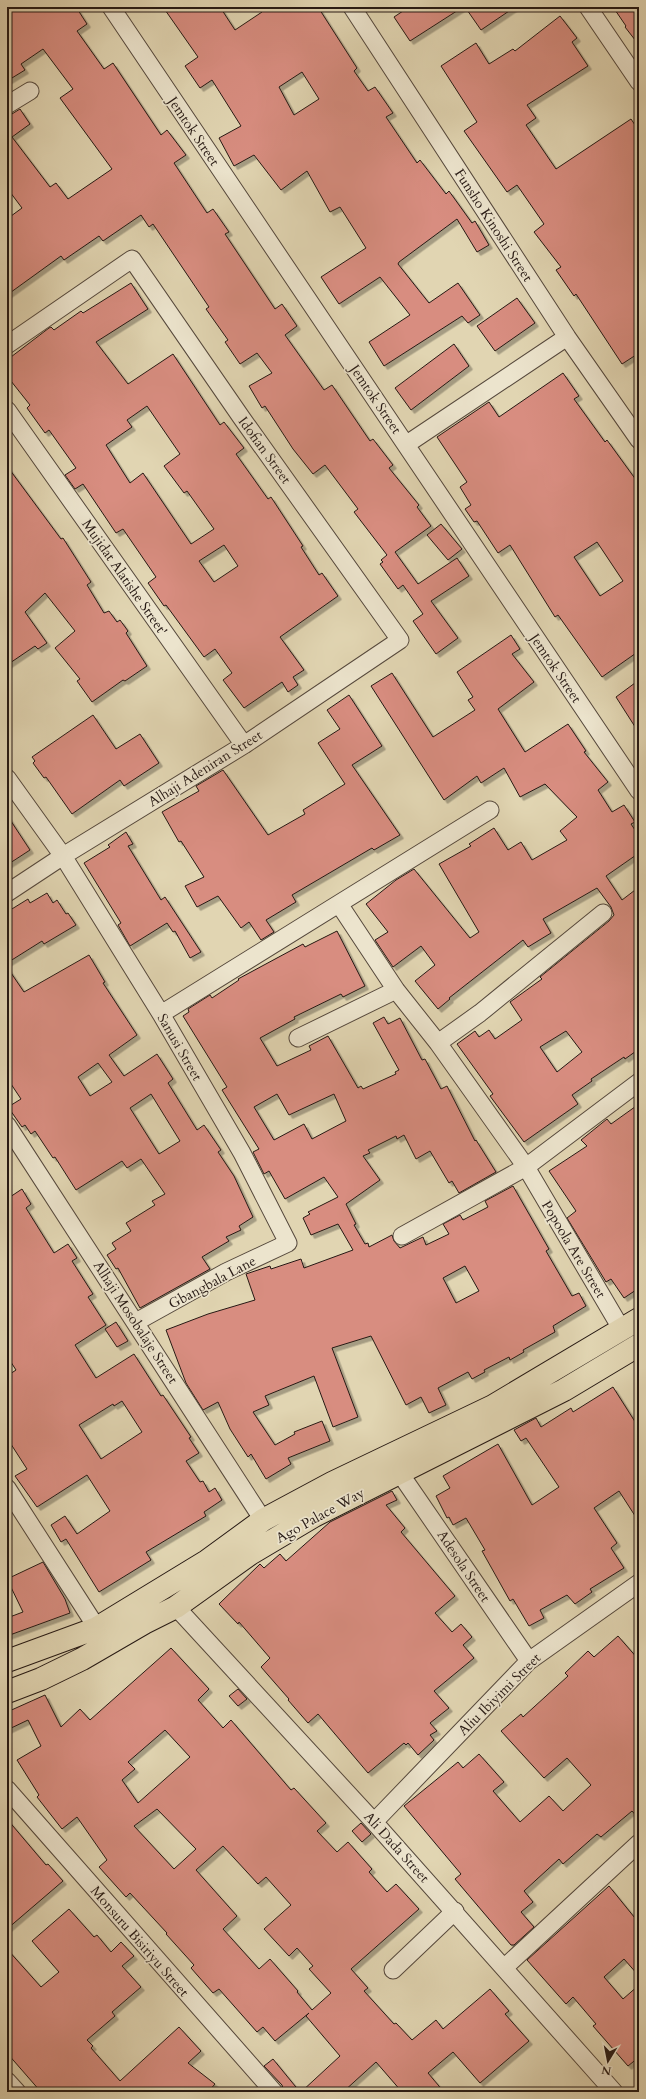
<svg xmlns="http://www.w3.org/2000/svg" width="646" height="2099" font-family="Cardo,serif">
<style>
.building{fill:#d88d80;stroke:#261914;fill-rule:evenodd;filter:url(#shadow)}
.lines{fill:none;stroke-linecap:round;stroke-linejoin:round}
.minor-casing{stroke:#55483c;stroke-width:19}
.major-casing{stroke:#261914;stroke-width:24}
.minor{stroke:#ece4cd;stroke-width:17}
.major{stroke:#e1d5b2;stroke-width:22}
.labels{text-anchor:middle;stroke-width:3.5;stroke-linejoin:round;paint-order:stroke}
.street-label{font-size:14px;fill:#261914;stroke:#ece4cd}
</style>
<defs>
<filter id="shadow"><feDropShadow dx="3.5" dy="3.5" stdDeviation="0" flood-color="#0004"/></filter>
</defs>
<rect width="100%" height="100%" fill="#e1d5b2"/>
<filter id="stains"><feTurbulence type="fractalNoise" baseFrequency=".005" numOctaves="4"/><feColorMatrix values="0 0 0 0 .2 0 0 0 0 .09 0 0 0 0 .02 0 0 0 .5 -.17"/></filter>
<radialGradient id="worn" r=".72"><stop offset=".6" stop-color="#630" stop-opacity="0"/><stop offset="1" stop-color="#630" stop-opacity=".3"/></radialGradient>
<path class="building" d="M7,7H76L87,24L77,31L104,69L113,63L161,135L167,130L186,155L174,163L207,213L213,209L229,232L225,234L275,309L282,304L297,326L285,335L324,390L332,385L370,441L373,439L393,465L389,468L419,505L417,507L431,526L395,552L418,584L457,558L469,576L431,601L458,638L436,654L413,621L423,614L403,585L398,589L380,564L383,562L381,560L387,555L354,512L358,509L325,465L313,474L293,449L265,406L262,408L249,386L272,373L257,353L240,364L225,342L228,340L206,309L209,307L153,224L149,227L141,215L103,241L99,236L64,260L61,256L7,295V219L22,208L7,188V117L20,109L30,124L12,137L50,187L56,183L68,199L112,169L60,98L73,89L43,49L21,64L25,70L7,81Z
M163,7H220L235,30L262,12L258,7H318L357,68L354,71L368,91L375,87L393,113L386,117L417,163L420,160L446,194L449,191L472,223L475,221L489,245L477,252L457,219L399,262L398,264L429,303L458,283L480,315L468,323L462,316L384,366L369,342L410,315L380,277L339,304L321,277L366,248L340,207L330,212L307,171L281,190L254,155L234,166L219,138L241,126L212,80L200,88L185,66L198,57ZM302,72L319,99L294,115L279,87Z
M409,7H463L410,41L394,17Z
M465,7H515L481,30Z
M613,7H639V45L625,27L626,26Z
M560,16L577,38L572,42L588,66L527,105L536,118L526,125L556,169L631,119L639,131V353L622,364L576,294L574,296L556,270L561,267L534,232L544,224L517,185L507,192L464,131L477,122L441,66L476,43L489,64L513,49L515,51Z
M131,283L148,309L96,342L128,384L173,354L220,425L224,422L244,448L236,454L268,499L271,497L303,546L301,547L319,575L322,573L338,596L280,637L304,670L293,677L298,685L288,692L282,682L244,708L223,680L232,673L215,649L204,657L166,605L164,606L148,583L156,577L123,529L116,533L83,484L75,489L65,475L76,468L49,430L45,433L27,408L30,405L7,376V360L49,328L51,327L54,330L81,311L83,313ZM147,406L180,454L164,466L184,493L187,491L214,529L191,544L143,473L130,483L106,445L132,427L127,420ZM224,545L238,566L214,582L199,561Z
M517,298L535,323L495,351L477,326Z
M454,344L469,366L411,410L395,388Z
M563,373L579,396L574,399L605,442L607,440L639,484V651L602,677L558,615L555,617L510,545L498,553L477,521L474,522L465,509L471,505L460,487L467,482L437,437L489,402L499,417ZM597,542L623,581L600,596L574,557Z
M7,466L61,539L63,538L91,582L87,585L104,613L109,611L117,622L120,620L128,631L126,633L147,666L125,681L123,680L92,702L77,681L80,679L55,648L75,631L45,593L25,612L47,643L38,649L35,646L7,665Z
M441,524L462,549L448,560L427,535Z
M511,635L520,649L512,654L534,682L498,709L525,752L568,724L586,751L584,752L608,782L598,790L612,812L624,805L635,822L631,824L639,836V853L606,876L622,900L639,887V1049L625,1059L624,1057L591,1079L592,1081L572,1095L578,1104L524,1142L490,1096L493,1094L457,1044L475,1031L479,1037L489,1030L495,1039L522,1020L510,1002L542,979L540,977L609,921L614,915L611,907L597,888L543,919L551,933L528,947L523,940L449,998L450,999L438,1009L415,981L435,965L421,946L393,967L375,940L388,932L366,904L396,880L414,869L470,938L479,932L439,864L471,846L469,844L494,828L508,850L521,842L532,860L567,840L560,831L577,817L545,784L520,797L504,768L481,783L477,776L444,800L371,686L392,673L433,737L475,710L468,700L473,697L457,672ZM566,1031L582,1052L557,1072L540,1047Z
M639,680V733L616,697Z
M349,695L382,746L352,765L400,835L374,850L372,848L292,895L296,902L266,920L274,932L261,940L249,922L241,928L218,896L197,907L185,886L204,877L181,841L179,842L162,812L199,791L196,786L223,770L268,835L305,814L303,810L345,784L318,743L340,729L327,710Z
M93,715L116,749L140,734L159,763L124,786L120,780L72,814L46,777L44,778L33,763L35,761L32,757Z
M7,815L30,850L7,865Z
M126,832L133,844L128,846L161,900L165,897L201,952L190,958L175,931L173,932L167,923L130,946L118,925L121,923L84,863L110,847L108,845Z
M47,893L53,903L57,900L66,914L68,913L76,925L44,944L42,941L7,963V912L28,899L30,903Z
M337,931L365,986L343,997L341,994L294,1017L295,1019L260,1038L277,1066L311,1050L309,1046L328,1036L358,1088L361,1086L363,1089L396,1074L395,1072L399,1070L373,1023L384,1017L388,1024L400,1018L422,1060L425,1059L441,1089L447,1086L475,1141L476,1140L496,1172L459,1193L452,1181L449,1183L430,1151L416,1159L404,1135L397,1139L396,1136L368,1150L370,1153L363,1156L380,1180L346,1204L356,1224L354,1225L365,1244L368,1243L369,1247L392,1235L394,1241L400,1248L423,1237L426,1245L449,1234L443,1224L460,1215L463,1220L488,1207L485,1201L513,1186L549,1249L546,1251L572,1296L579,1293L586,1306L553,1326L555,1332L523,1350L524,1352L510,1360L509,1357L484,1370L485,1372L472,1379L468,1372L438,1388L446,1405L429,1413L421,1397L406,1405L371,1336L332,1348L358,1417L333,1427L314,1376L265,1396L269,1405L253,1412L275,1445L295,1434L294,1432L322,1421L330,1441L288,1458L291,1464L266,1479L251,1454L248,1457L230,1429L218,1402L203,1410L186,1383L166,1330L208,1314L255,1300L246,1274L270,1266L271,1269L301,1259L304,1268L353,1250L338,1224L311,1235L303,1218L310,1214L308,1212L338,1197L324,1177L285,1199L269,1171L264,1174L253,1152L259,1149L222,1090L227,1087L183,1016L189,1012L188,1009L210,995L212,998L239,980L238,979L303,944L305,947ZM277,1094L289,1115L334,1094L346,1121L312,1139L304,1124L274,1140L254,1107ZM465,1266L479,1291L456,1303L443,1278Z
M89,955L105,982L103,983L137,1035L109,1055L124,1076L157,1054L173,1079L168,1083L197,1130L204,1125L221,1150L218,1152L234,1176L253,1217L239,1226L241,1230L226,1237L229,1241L202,1257L210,1269L140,1308L118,1268L116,1269L107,1255L116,1249L112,1243L131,1231L126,1223L155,1205L152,1201L165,1194L141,1159L127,1168L122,1161L76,1190L55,1157L53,1158L35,1131L31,1134L25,1125L22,1127L8,1107L21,1099L7,1078V967L24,992ZM98,1063L112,1082L90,1096L78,1077ZM151,1094L180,1141L159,1154L130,1108Z
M639,1104V1288L624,1298L611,1279L606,1282L567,1218L576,1211L549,1171L587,1146L581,1140L607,1119L611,1124Z
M22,1189L31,1204L26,1208L54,1253L68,1244L77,1258L72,1261L93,1294L88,1297L106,1325L75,1345L96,1378L134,1354L161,1396L163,1395L191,1437L189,1438L199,1453L186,1461L200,1482L203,1481L209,1492L215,1488L222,1500L204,1512L206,1516L146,1552L151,1560L99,1592L66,1539L61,1542L51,1525L65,1516L77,1534L110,1511L87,1475L37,1507L15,1476L27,1469L7,1438V1376L16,1370L7,1356V1199ZM122,1401L142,1432L101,1459L79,1425L113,1404L114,1406Z
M116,1322L128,1341L117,1347L105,1329Z
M613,1387L639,1428V1522L619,1491L594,1508L617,1543L611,1548L624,1568L590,1589L592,1592L575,1604L567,1595L540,1610L544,1618L529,1626L513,1599L510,1601L482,1551L485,1550L466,1518L453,1525L449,1517L447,1518L436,1496L450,1488L443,1476L498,1444L532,1505L559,1487L526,1438L521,1441L514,1430L536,1418L541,1427L571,1408L573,1412Z
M392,1491L397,1500L386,1505L405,1528L401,1532L455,1596L435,1613L452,1632L461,1624L472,1637L463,1645L474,1658L434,1691L449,1708L430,1723L437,1731L430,1735L434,1740L418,1755L408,1743L406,1745L404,1743L368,1773L318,1714L308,1723L288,1700L289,1699L261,1667L270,1658L239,1622L238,1624L219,1604L260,1564L264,1568L280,1554L286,1561L330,1522Z
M43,1562L65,1599L70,1613L7,1636V1618L23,1612L7,1579Z
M618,1636L639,1660V1819L632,1811L601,1837L597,1834L563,1864L559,1859L524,1891L533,1902L521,1912L534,1927L514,1945H511L455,1879L461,1874L404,1806L458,1762L463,1768L479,1754L504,1782L493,1791L520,1822L549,1796L563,1811L591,1785L567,1758L544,1778L501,1731L521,1714L523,1717L568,1676L565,1673L588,1651L594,1657Z
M171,1648L209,1689L198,1700L223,1728L231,1720L291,1790L294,1788L326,1823L317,1831L337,1852L348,1842L372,1869L369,1872L387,1892L396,1884L419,1909L351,1969L368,1988L364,1991L394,2024L396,2023L412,2040L436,2020L443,2029L490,1989L509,2011L505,2014L529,2041L480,2083L453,2052L428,2073L444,2092H402L376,2062L343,2092H301L340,2056L306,2016L309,2013L275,2041L263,2027L257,2032L219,1989L213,1993L191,1968L194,1965L166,1934L167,1933L130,1893L126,1897L99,1867L107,1860L77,1817L62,1829L37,1797L39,1795L17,1760L41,1746L28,1720L7,1730V1712L45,1695L61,1727L80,1709L90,1720ZM165,1730L190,1757L138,1803L122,1780L135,1769L128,1762ZM157,1809L196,1849L174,1869L134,1826ZM223,1846L258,1884L266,1877L291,1905L264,1929L289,1956L297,1948L313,1966L309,1969L331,1993L312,2010L297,1992L298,1991L270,1959L259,1969L223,1929L237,1916L196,1870Z
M238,1689L247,1699L238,1706L229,1696Z
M7,1819L46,1865L48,1864L63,1881L7,1929Z
M361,1823L371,1834L362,1842L352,1831Z
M609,1886L639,1923V1976L624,1959L604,1977L623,1999L639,1985V2057L628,2066L593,2026L596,2024L573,1997L566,2004L527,1960Z
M69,1909L94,1937L97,1935L111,1952L121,1942L134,1956L122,1966L141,1987L112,2012L115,2016L87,2040L93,2046L91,2048L120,2081L179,2027L201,2051L188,2063L215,2084L208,2092H41L7,2053V1949L41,1987L59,1972L32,1941Z
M273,2059L300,2092H284L282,2085L264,2066Z"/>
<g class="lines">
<g class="minor-casing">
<path id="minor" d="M111,7L639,791
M352,7L567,337L639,440
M588,7L639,82
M7,105L30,91
M7,345L132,259L241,417L400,640L244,745L63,856L7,893
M7,410L244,745
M407,444L567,337
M7,778L63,856L161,1014L242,1153L288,1243L226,1272L136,1322
M339,904L396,990L438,1043L526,1167L622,1330
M161,1014L490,810
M298,1038L396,990
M438,1043L480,1013L603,913
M7,1125L263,1520
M402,1236L526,1167L639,1082
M399,1472L529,1661
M7,1488L97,1628
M176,1607L374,1822L614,2092
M7,1789L274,2092
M374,1822L529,1661L639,1583
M505,1967L639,1843
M393,1970L455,1911
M7,2081L17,2092"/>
</g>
<g class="major-casing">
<path id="major" d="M7,1661L97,1628L207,1561L263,1520L332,1483L493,1406L639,1319
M7,1692L41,1679L82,1659L144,1623L176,1607L250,1554L314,1516L564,1390L639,1345"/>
</g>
<use href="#minor" class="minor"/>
<use href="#major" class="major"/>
</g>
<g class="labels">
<g class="street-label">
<text transform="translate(194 131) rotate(56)" y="5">Jemtok Street</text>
<text transform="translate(494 225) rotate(57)" y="5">Funsho Kinoshi Street</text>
<text transform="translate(376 399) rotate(56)" y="5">Jemtok Street</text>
<text transform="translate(265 450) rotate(54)" y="5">Idofian Street</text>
<text transform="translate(125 577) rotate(55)" y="5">Mujidat Alatishe Street'</text>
<text transform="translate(556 668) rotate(56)" y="5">Jemtok Street</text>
<text transform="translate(205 768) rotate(-32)" y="5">Alhaji Adeniran Street</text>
<text transform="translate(180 1047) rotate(60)" y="5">Sanusi Street</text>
<text transform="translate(574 1249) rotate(59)" y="5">Popoola Are Street</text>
<text transform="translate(212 1282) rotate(-28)" y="5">Gbangbala Lane</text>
<text transform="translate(136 1322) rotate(57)" y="5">Alhaji Mosobalaje Street</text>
<text transform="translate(320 1515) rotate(-29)" y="5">Ago Palace Way</text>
<text transform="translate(464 1566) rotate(56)" y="5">Adesola Street</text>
<text transform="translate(499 1694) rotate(-45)" y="5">Aliu Ibiyimi Street</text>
<text transform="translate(397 1847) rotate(48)" y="5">Ali Dada Street</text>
<text transform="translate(140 1941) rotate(49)" y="5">Monsuru Bisiriyu Street</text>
</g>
</g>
<rect width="646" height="2099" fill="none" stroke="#e1d5b2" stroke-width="24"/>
<rect x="8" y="8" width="630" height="2083" fill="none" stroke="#261914" stroke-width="2"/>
<rect x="12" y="12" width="622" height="2075" fill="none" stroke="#261914"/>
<g transform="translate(608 2061) rotate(190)" stroke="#ece4cd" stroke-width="3" paint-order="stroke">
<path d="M0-3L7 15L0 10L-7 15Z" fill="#261914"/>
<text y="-6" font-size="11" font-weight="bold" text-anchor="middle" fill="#261914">N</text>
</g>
<rect width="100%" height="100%" filter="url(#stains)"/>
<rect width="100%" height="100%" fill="url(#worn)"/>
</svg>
